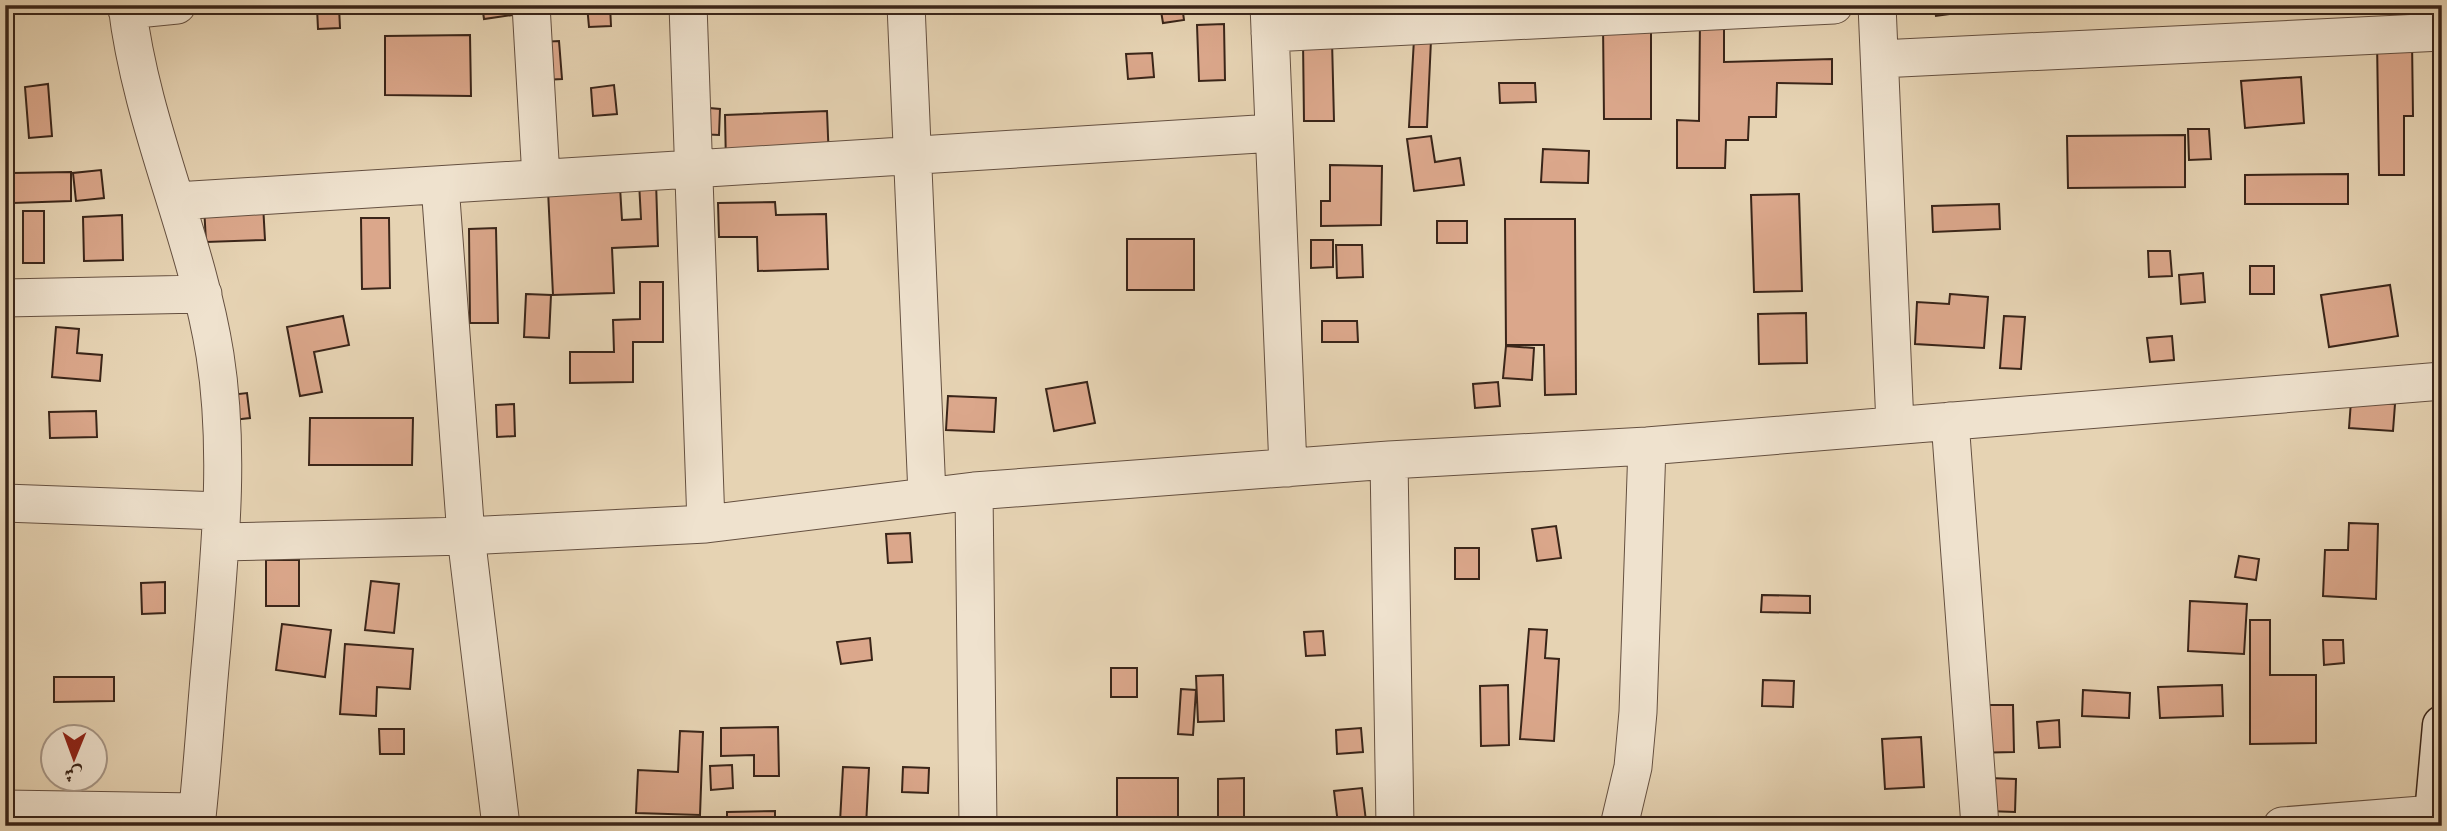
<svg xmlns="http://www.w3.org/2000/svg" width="2447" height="831" font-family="'Libre Caslon Text',Amiri,serif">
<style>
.building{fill:#dba78b;stroke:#3a2519;stroke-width:2}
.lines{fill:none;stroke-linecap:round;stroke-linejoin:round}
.street-casing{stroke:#655040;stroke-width:39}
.secondary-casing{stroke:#3a2519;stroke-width:41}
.street{stroke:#efe2ce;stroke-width:37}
.secondary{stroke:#efe2ce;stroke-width:38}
</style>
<rect width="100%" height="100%" fill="#e6d3b3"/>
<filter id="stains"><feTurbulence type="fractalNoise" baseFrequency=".00286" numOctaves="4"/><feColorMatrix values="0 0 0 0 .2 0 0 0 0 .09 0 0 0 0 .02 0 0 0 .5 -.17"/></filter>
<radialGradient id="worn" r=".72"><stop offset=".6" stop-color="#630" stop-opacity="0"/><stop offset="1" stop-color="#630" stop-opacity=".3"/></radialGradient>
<path class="building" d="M482,5H540L541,11L484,19Z
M587,5H610L611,26L589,27Z
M1160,5H1182L1184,20L1163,23Z
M1934,5H1964L1965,12L1936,16Z
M339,7L340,28L318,29L317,8Z
M1700,18H1724V62L1832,59V84L1777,83L1776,117H1749L1748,140H1726L1725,168H1677V120L1699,121Z
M1224,24L1225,80L1199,81L1197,25Z
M1603,24H1651V119H1604Z
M470,35L471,96L385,95V36Z
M1414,39L1431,40L1427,127H1409Z
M1332,40L1334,121H1304L1303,41Z
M2377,40H2412L2413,116H2404V175H2379Z
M559,41L562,79L544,80L541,42Z
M1152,53L1154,77L1128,79L1126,54Z
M2301,77L2304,123L2245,128L2241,81Z
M1499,83H1535L1536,102L1500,103Z
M48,84L52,136L29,138L25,87Z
M614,85L617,114L593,116L591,88Z
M698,107L720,109L719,135L697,134Z
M827,111L829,161L726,165L725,115Z
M2188,129H2209L2211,159L2189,160Z
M2185,135V187L2068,188L2067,136Z
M1431,136L1435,162L1460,158L1464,185L1414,191L1407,139Z
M1543,149L1589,151L1588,183L1541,182Z
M1330,165L1382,166L1381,225L1321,226V201H1330Z
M101,170L104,198L76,201L73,173Z
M5,171H10L11,260H5Z
M71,172V201L13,203L12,173Z
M2348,174V204H2245V175Z
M656,181L658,246L612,248L614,293L553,295L548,190L620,187L622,220L641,219L639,182Z
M1799,194L1802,291L1754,292L1751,195Z
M775,202L776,215L826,214L828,269L758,271L757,237H719L718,203Z
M263,204L265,240L206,242L204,206Z
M1999,204L2000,229L1933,232L1932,206Z
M23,211H44V263H23Z
M122,215L123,260L84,261L83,217Z
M361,218H389L390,288L362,289Z
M1505,219H1575L1576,394L1545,395L1544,345H1506Z
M1437,221H1467V243H1437Z
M496,228L498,323H470L469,229Z
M1127,239H1194V290H1127Z
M1311,240H1333V267L1311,268Z
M1336,245H1362L1363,277L1337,278Z
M2148,251H2170L2172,276L2149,277Z
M2250,266H2274V294H2250Z
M2203,273L2205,302L2181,304L2179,275Z
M640,282H663V342H633V382L570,383V352H614L613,320L640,319Z
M2390,285L2398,336L2329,347L2321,295Z
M526,294L551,295L549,338L524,337Z
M1950,294L1988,297L1984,348L1915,344L1917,302L1949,304Z
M1806,313L1807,363L1759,364L1758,314Z
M343,316L349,345L314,352L322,392L300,396L287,327Z
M2004,316L2025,317L2021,369L2000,368Z
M1322,321H1357L1358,342H1322Z
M56,327L79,329L77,353L102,355L100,381L52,377Z
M2172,336L2174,360L2150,362L2147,338Z
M1506,346L1534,348L1532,380L1503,378Z
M1087,382L1095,423L1054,431L1046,389Z
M1498,382L1500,406L1475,408L1473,384Z
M247,393L250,418L224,421L222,396Z
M948,396L996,398L994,432L946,430Z
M2351,401L2395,404L2393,431L2349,428Z
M514,404L515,436L497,437L496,405Z
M96,411L97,437L50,438L49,412Z
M310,418H413L412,465H309Z
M2349,523L2378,524L2376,599L2323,596L2325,550H2348Z
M1556,526L1561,558L1537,561L1532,529Z
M910,533L912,562L888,563L886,534Z
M1455,548H1479V579H1455Z
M2239,556L2259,559L2256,580L2235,577Z
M266,560H299V606H266Z
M371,581L399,584L394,633L365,630Z
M165,582V613L142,614L141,583Z
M1762,595L1810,596V613L1761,612Z
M2190,601L2247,604L2244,654L2188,651Z
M2250,620H2270V675H2316V743L2250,744Z
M282,624L331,630L325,677L276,670Z
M1529,629L1547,630L1545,658L1559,659L1554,741L1520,739Z
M1323,631L1325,655L1306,656L1304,632Z
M870,638L872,660L841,664L837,642Z
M2323,640H2343L2344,663L2324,665Z
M345,644L413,649L410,689L377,687L376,716L340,714Z
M1111,668H1137V697H1111Z
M1223,675L1224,721L1198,722L1196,676Z
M54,677H114V701L54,702Z
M1763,680L1794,681L1793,707L1762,706Z
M1508,685L1509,745L1481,746L1480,686Z
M2222,685L2223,716L2160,718L2158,687Z
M1181,689L1196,690L1193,735L1178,734Z
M2083,690L2130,693L2129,718L2082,716Z
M1969,705H2013L2014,752L1969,753Z
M2059,720L2060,747L2039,748L2037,722Z
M778,727L779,776H754V755L721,756V728Z
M1361,728L1363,752L1337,754L1336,730Z
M379,729H404V754H380Z
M680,731L703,732L700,815L636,813L638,770L678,772Z
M1921,737L1924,787L1885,789L1882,739Z
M732,765L733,788L711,790L710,766Z
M843,767L869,768L866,826H808V820L840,822Z
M903,767L929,768L928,793L902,792Z
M1117,778H1178V826H1117Z
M1244,778V826H1218V779Z
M1988,778L2016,779L2015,812L1987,811Z
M1362,788L1366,821L1338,824L1334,791Z
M775,811V826H727V812Z"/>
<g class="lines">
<g class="street-casing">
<path id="street" d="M127,5C141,125 196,236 215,355C230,451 220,550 212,646C206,706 203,766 196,826
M531,5L541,178
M688,5L706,524
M906,5L927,495
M1269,5L1288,468
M1877,5L1895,425
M127,10L177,5
M1270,33L1834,5
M1880,59L2442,32
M440,185L466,536L501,826
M176,201L1274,133
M5,298L203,294
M1950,421L1980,826
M1389,460L1395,826
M974,491L978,826
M5,503L220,511
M221,542L466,536L706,524L974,491L1389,460L1647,446L2442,381
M5,809L197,812
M1619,826L1633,767L1638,712L1647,446
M2282,826L2434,814"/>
</g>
<g class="secondary-casing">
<path id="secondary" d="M2433,826L2442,725"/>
</g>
<use href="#street" class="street"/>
<use href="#secondary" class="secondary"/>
</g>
<rect width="2447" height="831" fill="none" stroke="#e6d3b3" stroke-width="28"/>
<rect x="7" y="7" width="2433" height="817" fill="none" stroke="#3a2519" stroke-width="3.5"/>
<rect x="14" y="14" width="2419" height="803" fill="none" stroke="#3a2519" stroke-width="2"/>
<g transform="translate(74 758) rotate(181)"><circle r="33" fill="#efe2ce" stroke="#a79686" stroke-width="2"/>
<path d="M0-5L12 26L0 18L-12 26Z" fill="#8f2418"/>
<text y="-10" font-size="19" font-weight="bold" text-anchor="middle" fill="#3a2519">ش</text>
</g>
<rect width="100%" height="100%" filter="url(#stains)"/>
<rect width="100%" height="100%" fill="url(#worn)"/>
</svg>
